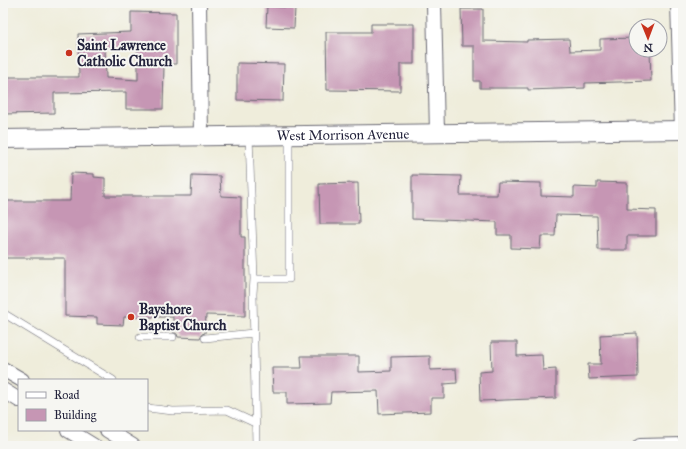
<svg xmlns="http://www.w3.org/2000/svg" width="686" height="449" font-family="'IM FELL Great Primer',serif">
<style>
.building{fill:#c696b4;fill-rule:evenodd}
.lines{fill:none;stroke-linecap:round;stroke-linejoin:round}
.service-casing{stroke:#6a6973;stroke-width:8}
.minor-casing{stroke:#6a6973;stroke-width:16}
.tertiary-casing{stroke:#6a6973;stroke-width:20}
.service{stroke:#fff;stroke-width:7}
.minor{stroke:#fff;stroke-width:14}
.tertiary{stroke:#fff;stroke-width:18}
.poi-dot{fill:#c8321e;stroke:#f6f6f2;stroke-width:1.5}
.labels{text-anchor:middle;stroke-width:4;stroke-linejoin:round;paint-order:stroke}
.poi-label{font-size:14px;font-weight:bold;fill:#22223b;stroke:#f6f6f2;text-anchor:start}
.street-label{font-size:14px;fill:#22223b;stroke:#f6f6f2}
</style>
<rect width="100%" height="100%" fill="#f6f6f2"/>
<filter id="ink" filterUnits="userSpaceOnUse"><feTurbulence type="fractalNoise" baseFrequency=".025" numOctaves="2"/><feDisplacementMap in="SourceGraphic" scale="8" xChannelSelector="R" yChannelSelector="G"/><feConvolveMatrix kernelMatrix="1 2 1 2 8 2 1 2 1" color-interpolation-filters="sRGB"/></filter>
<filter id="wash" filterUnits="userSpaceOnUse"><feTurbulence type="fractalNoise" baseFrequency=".012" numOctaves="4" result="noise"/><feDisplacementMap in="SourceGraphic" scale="16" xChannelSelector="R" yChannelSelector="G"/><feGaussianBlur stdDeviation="0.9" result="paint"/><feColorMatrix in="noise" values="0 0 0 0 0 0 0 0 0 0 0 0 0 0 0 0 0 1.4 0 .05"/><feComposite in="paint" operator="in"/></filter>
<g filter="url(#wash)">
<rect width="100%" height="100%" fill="#efeddb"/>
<g id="blocks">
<path class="building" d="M267,6L295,8L294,28L266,27Z
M461,9H483V41L527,42V40L569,39L570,51L600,50V39L636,38V50H650L651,81L585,83V88L528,90V88H480V81H474V46H462Z
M131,12L176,13V64H164L163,109H126V92L54,93V113L3,114V77H79L78,34L131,32ZM138,47V80L106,78L105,48Z
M371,24H414V64H400V91L327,90L326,32H371Z
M237,63L284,64L283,101L237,100Z
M71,173L94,174V177L105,178V196H191L192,175L220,176L221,196L241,197V237H245V316L206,315L205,333L202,334L200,338L178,337L177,334L173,332V317H124L123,325L97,324V317L65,316V258H3V201H70Z
M412,175L461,176L460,195H497L498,182L541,183V196L574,197V187L597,188V182L627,183V209L656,210V236H627V250H598L597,216L556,215L555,236H541L540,249L511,248V235H497V222L412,219Z
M358,183L359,224H320L319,184Z
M637,333L638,377L589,379L588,364H601L600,335Z
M491,342H517V356L542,355L543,370L556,369V398L480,401L479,372L492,371Z
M301,356H359V372L391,371V357L430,356V370L456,369L457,383L444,384V398H431V412L379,414L378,391L331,392L330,403L287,404V392H273L272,368H302Z"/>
</g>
</g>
<g filter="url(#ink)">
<use href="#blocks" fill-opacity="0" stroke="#6a6973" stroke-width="1"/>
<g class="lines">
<g class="service-casing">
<path id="service" d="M249,136L254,279L253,294L256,446
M254,279H289V135
M3,313L113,380
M140,337H173
M205,338L253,333
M147,408L173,411L227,410L255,423"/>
</g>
<g class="minor-casing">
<path id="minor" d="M199,3L201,136
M434,3L437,133
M678,3L682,130
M3,369L22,380
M3,390L19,400
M68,430L94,446
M107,430L133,446
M640,446L683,445"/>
</g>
<g class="tertiary-casing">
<g id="tertiary">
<path id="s1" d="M3,139L683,130"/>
</g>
</g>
<use href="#service" class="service"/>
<use href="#minor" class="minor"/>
<use href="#tertiary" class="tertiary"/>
</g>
</g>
<g class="poi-dot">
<circle cx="69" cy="53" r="4"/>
<circle cx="131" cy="317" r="4"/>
</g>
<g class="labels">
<g class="poi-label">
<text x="77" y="50">Saint Lawrence<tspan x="77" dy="16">Catholic Church</tspan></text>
<text x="139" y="314">Bayshore<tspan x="139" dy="16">Baptist Church</tspan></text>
</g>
<g class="street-label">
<text dy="5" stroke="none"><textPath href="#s1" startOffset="340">West Morrison Avenue</textPath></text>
</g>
</g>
<rect width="686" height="449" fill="none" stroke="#f6f6f2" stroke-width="16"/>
<rect x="18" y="379" width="130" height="52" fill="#f6f6f2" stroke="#a1a1a9"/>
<rect x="26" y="392" width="20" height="6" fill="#ffffff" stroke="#a1a1a9"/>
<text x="54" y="399" font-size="12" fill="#22223b">Road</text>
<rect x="26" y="409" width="20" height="12" fill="#c696b4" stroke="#a1a1a9"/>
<text x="54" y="419" font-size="12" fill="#22223b">Building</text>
<g transform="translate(648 38) rotate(179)"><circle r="19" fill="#f6f6f2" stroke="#a1a1a9"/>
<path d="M0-3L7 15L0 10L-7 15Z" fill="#c8321e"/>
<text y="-6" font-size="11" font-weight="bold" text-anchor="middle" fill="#22223b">N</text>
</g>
</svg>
